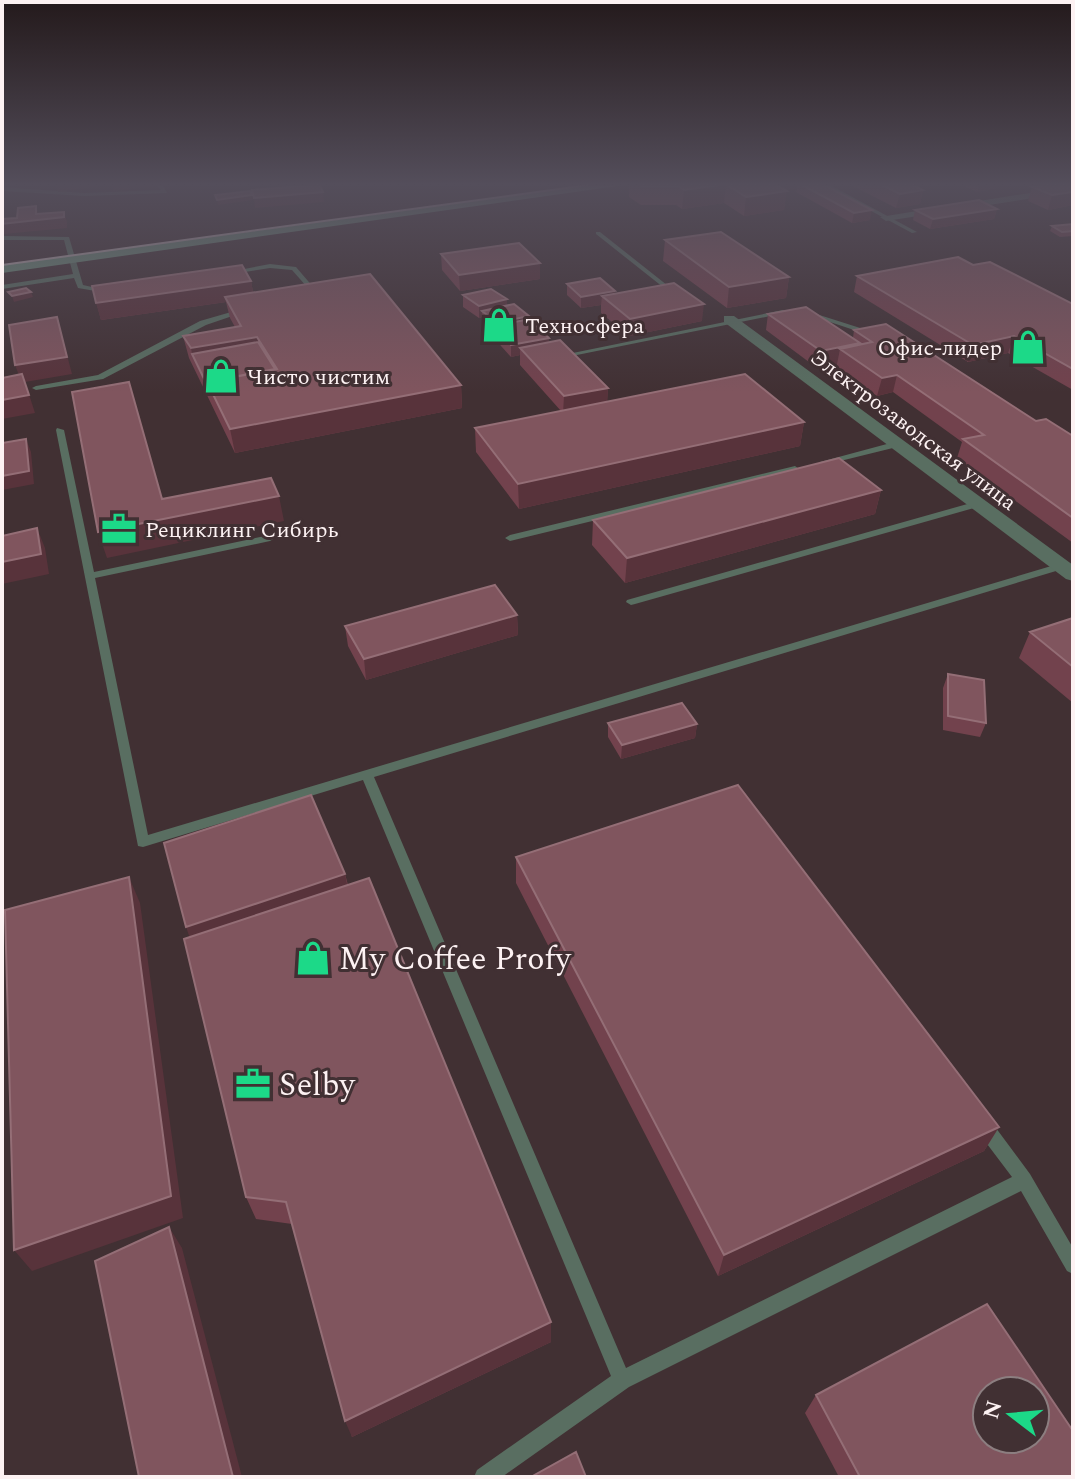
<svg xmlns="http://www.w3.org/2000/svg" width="1075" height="1479" font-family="Spectral,serif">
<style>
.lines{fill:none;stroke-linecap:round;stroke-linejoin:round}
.lane{fill:#596e61;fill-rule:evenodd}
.street{fill:#596e61;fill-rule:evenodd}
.secondary{fill:#6c8d79;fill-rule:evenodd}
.tram{stroke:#b7aaac;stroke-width:2}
.wall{fill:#72424d}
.shaded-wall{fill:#58333b}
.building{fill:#80555e;stroke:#946e76;stroke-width:2;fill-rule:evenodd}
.labels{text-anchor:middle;stroke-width:6;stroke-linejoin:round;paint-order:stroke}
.far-poi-label{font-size:22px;fill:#fdf2f3;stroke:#413033;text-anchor:start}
.far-street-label{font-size:22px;fill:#fdf2f3;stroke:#413033}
.near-poi-label{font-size:32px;fill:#fdf2f3;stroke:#413033;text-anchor:start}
</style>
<rect width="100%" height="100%" fill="#413033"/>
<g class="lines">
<path class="lane" d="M157,185H163L167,193L84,196L2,191V187L84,193L161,190Z
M823,185H830L917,232L912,233Z
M596,232H600L677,293V295H673L596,234Z
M2,236L69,237L83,285L110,291L107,293L78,288L74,278L2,289V285L73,274L64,240H2Z
M270,264L296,267L320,295L315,296L292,270L270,268L232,274L229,272Z
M245,308L249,310L247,311L206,325L103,379L36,390L32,388L36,386L98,375L200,321Z
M783,310L787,312L785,313L562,358L558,356Z
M806,312H810L879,334L872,336L806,314Z
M57,428L64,430L94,572L270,535L275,538L270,541L95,578L148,835L1058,564H1066V568L374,777L626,1368L1012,1177L978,1132L976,1126L978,1120L984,1118L990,1120L1030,1174L1073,1248V1274L1067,1271L1021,1191L629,1387L502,1477H474L477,1470L611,1376L363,780L143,847L138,846L56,430Z
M898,441L902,444L901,446L824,465L820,462Z
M795,466L799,469L798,471L510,541L505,538L510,535Z
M978,501L981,502V506L635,604L631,605L626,602L627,600Z"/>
<path class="street" d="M1073,186V192L886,221L880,217Z
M724,316H734L1073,565V581L1066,579L724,322Z"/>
<path class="secondary" d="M594,185H624L2,273V265Z"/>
<path class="tram" d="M2,265L588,185"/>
</g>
<path class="wall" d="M629,185H824L870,220L852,223L796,192L797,189L786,190L784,210L744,216L724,203L682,209L676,205H641L629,197Z
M851,185H913L923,190L920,204L896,208Z
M962,185H998L997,188L977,192Z
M1073,185V205L1048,210L1028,201L1032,187Z
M997,209L994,219L930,229L913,220L915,210Z
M1073,224V236L1060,237L1050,231L1052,226Z
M665,240L789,277L786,298L727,308L663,261Z
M441,254L540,279L460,291L442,270Z
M973,265L1073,304V390L1008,353L968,362L854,292L857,276Z
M251,281L253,292L461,385L462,408L235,453L189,358L183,336L235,327L230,318L226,302L101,320L92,286Z
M567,284L615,294L702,321L629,336L601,313V305L581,308L567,295Z
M463,295L507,299V305L529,316V319L549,338V342L608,388L607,402L804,422L800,446L519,509L476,452L475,428L561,411L520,365V355L511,357L493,337V331L483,322L482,317L479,318L463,307Z
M768,314L853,338L854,330L1036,421L1073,436V543L957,458L962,442L893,392L877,396L836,366L837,364L817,368L766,330Z
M881,490L875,514L625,583L592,545L593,520Z
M517,615L518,635L366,680L348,646L345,626Z
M1073,618V703L1019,658L1030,632Z
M948,674L986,723L980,737L943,730V688Z
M608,723L697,724L695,738L621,759L608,737Z
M516,857L999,1127L984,1151L718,1276L516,883Z
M345,874L348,885L551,1322V1342L352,1437L292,1224L256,1219L246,1197L189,937Z
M816,1395L1073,1477H839L805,1413Z"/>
<path class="shaded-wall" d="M56,185H107L58,192Z
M112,185H155V186L114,191Z
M720,185H726L724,203L682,209L684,190Z
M760,185H797V189L758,194Z
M979,185H998L997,188L977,192Z
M923,190L920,204L896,208L900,194Z
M787,191L784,210L744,216L746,197Z
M323,192L324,202L255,208L254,198Z
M1073,192V205L1048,210L1052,195Z
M252,195L253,200L218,205L217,200Z
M36,206L39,216L64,212L67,222V228L4,234L2,224L36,214Z
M997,209L994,219L930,229L933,219Z
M872,210L870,220L852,223L854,213Z
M540,263V279L460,291L459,275Z
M789,277L786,298L727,308L729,287Z
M251,281L254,297H225L226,302L101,320L96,303Z
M615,291L614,303L602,296L601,305L581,308V297Z
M31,292L33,297L14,302L12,296Z
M507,299V311H482V317L479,318V306Z
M704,304L702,321L629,336L630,319Z
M529,316V327L497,330V323Z
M57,317L72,374L25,382L35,413L2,419V400L22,383L15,365Z
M1014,336L1008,353L968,362L973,345Z
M257,337L262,359L192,354L191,348Z
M549,338V350L520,348V355L511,357V345Z
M860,343L856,360L840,349L837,364L817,368L821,351Z
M897,375L893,392L877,396L882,378Z
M461,385L462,408L235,453L230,429Z
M608,388L607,405L563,414L564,396Z
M804,422L800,446L519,509L518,484Z
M26,439L31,452L34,484L2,490V476Z
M881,490L875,514L625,583L627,558Z
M279,496L284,521L107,558L98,532Z
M37,528L45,548L49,574L2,584V562Z
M517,615L518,635L366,680L364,659Z
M697,724L695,738L621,759L622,745Z
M345,874L349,894L193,947L186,927Z
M129,877L140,903L183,1218L32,1271L14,1250Z
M999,1127L984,1151L718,1276L724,1255Z
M169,1227L182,1248L242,1477H233Z
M551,1322V1342L352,1437L345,1421Z"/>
<path class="building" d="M316,185H320L323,192L254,198L252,190Z
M639,185H720L684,190L678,186H642Z
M727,185H776L787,191L746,197Z
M802,185H824L872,210L854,213Z
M882,185H913L923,190L900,194Z
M1044,185H1073V192L1052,195L1032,187Z
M250,191L252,195L217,200L215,195Z
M979,200L997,209L933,219L915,210Z
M36,206V214L64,212V217L2,224V219L17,218L18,208Z
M1073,224V231L1062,232L1052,226Z
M721,232L789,277L729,287L665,240Z
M519,243L540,263L459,275L441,254Z
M958,257L973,265L990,262L1073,304V369L1014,336L973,345L857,276Z
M242,265L251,281L96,303L92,286Z
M370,274L461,385L230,429L207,382L277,369L257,337L191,348L183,336L241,326L225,297Z
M600,278L615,291L581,297L567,284Z
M674,283L704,304L630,319L602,296Z
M26,288L31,292L12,296L8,292Z
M491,289L507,299L479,306L463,295Z
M514,304L529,316L497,323L482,311Z
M806,307L860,343L821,351L768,314Z
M57,317L67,357L15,365L9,325Z
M530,319L549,338L511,345L493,326Z
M886,324L1036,421L1046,419L1073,436V518L963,439L984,435L897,375L882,378L840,349L872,342L854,330Z
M560,340L608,388L564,396L520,348Z
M258,342L275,369L207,382L208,387L192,354Z
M22,374L29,395L2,400V378Z
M745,374L804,422L518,484L475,428Z
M129,382L162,499L271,478L279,496L98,532L72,392Z
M26,439L29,471L2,476V443Z
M839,458L881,490L627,558L593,520Z
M37,528L41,554L2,562V536Z
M495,585L517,615L364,659L345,626Z
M1073,618V667L1030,632Z
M948,674L984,680L986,723L948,716Z
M682,703L697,724L622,745L608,723Z
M738,785L999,1127L724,1255L516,857Z
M311,795L345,874L186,927L164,843Z
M129,877L171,1196L14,1250L5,910Z
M369,878L551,1322L345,1421L286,1202L246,1197L184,939Z
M169,1227L233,1477H139L95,1261Z
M987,1304L1073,1431V1477H860L816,1395ZM987,1391H1035V1439H987Z
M576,1452L586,1477H531Z"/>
<linearGradient id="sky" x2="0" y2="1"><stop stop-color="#241a1c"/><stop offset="0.47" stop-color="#544e5b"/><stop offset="1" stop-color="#544e5b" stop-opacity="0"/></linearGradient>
<rect width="1075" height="392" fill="url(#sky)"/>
<defs>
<g id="shop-bare" transform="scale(2.76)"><path d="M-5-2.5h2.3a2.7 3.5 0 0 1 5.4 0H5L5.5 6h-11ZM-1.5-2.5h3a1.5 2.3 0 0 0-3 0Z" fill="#1cd988" stroke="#413033" stroke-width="2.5" paint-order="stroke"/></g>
<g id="office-bare" transform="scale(2.76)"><path d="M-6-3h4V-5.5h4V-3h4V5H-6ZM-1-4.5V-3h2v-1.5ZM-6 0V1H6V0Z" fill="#1cd988" stroke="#413033" stroke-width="2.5" paint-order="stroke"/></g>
</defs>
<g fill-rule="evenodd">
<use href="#shop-bare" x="499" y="325"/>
<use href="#shop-bare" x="1028" y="347"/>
<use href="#shop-bare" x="221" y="376"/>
<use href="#office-bare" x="119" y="529"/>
<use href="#shop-bare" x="313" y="958"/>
<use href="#office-bare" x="253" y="1084"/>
</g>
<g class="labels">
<g class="far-poi-label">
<text x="525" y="333">Техносфера</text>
<text x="1002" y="355" text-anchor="end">Офис-лидер</text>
<text x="247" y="384">Чисто чистим</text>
<text x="145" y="537">Рециклинг Сибирь</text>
</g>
<g class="far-street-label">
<text transform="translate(914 429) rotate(37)" y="8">Электрозаводская улица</text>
</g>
<g class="near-poi-label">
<text x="339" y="969">My Coffee Profy</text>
<text x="279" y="1095">Selby</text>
</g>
</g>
<rect width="1075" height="1479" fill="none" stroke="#fdf2f3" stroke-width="8"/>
<g transform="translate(1011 1415) rotate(286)"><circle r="38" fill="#413033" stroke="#8c7e80" stroke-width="2"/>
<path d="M0-6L14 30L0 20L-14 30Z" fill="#1cd988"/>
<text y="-12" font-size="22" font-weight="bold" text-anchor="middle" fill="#fdf2f3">N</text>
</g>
</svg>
